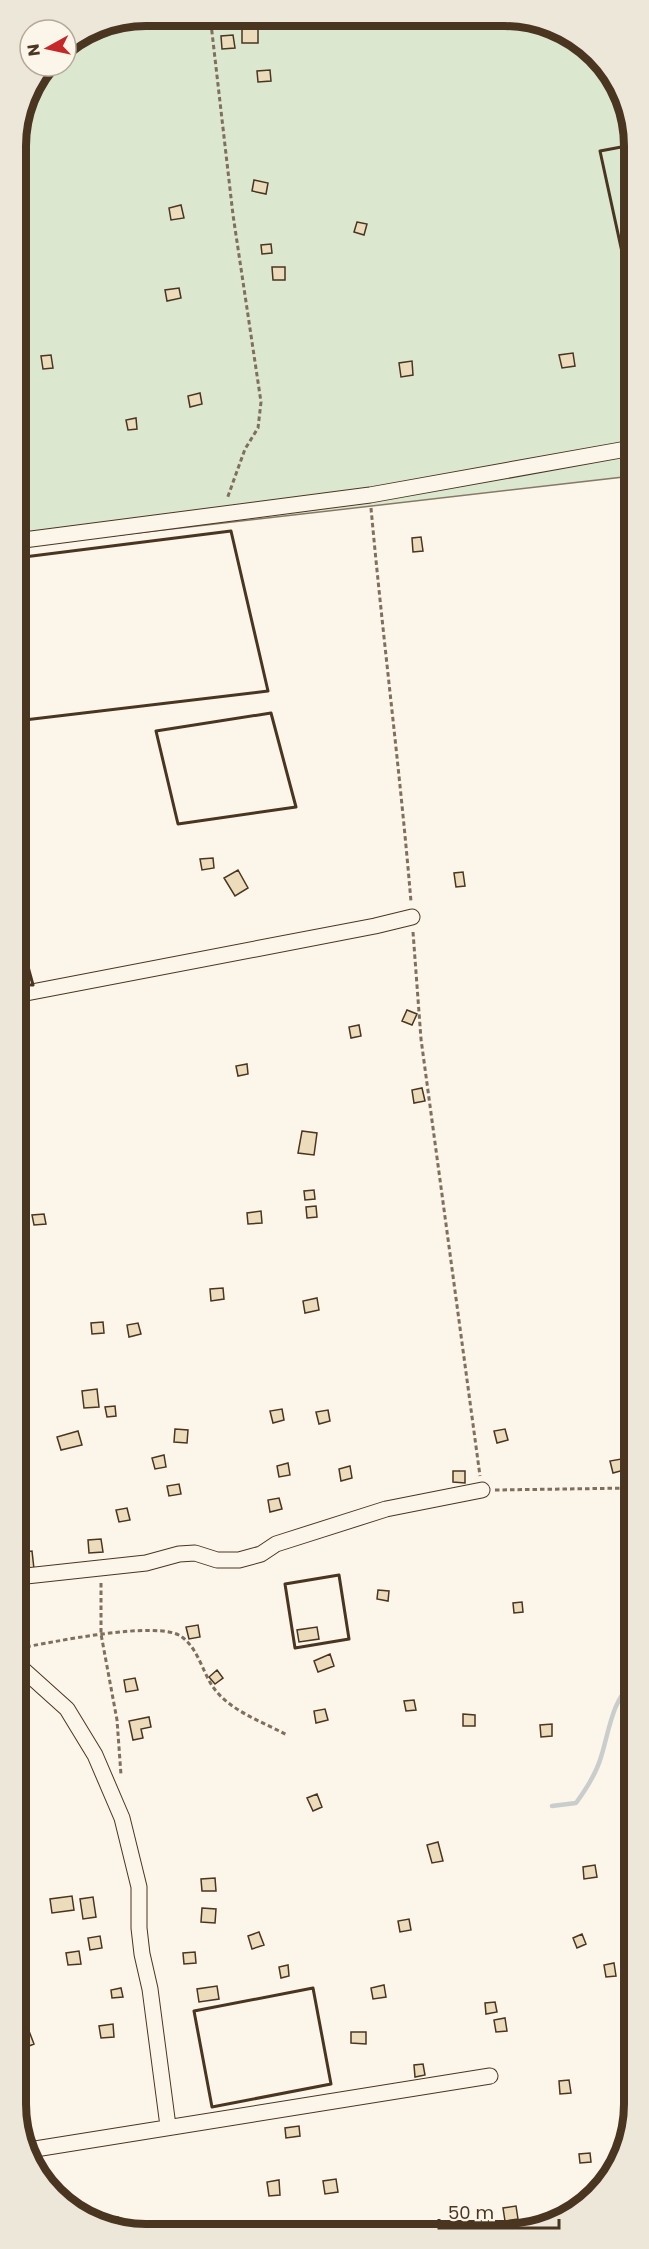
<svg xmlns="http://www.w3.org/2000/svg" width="649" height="2249" font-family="Poppins,sans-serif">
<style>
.green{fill:#dce7d0;stroke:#887966;stroke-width:1.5}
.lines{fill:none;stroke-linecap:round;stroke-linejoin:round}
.stream{stroke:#c9cecd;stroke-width:4.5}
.building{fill:#ecdcbc;stroke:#4a3520;stroke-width:1.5}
.minor-casing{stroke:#4a3520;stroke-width:17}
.path{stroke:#7f6f5c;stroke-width:3;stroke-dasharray:4.5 3;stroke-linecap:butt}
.minor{stroke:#fbf6e9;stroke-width:15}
.wall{stroke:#4a3520;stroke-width:3}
.rim{fill:none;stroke:#4a3520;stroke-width:8}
</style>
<rect width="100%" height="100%" fill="#fbf6e9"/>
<path class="green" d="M145,15L530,18L596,53L632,120V476L16,547L15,137L25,95L45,66H66V44L96,25Z"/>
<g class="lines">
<path class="stream" d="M552,1806L576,1803C587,1788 596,1774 601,1757C609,1732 612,1699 633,1683"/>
</g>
<path class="building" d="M242,29H258V43H242Z
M233,35L235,48L222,49L221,36Z
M270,70L271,81L258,82L257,71Z
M254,180L268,183L266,194L252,191Z
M181,205L184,218L171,220L169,208Z
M357,222L367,224L364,235L354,232Z
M271,244L272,253L262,254L261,245Z
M272,267H285V280H273Z
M179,288L181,298L167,301L165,290Z
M573,353L575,366L562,368L559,355Z
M51,355L53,368L43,369L41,356Z
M412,361L413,375L401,377L399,363Z
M200,393L202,404L190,407L188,396Z
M136,418L137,429L128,430L126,420Z
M421,537L423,551L413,552L412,538Z
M213,858L214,868L202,870L200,859Z
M238,870L248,888L235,896L224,878Z
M463,872L465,886L456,887L454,873Z
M407,1010L417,1014L412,1025L402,1021Z
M359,1025L361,1036L351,1038L349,1027Z
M247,1064L248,1074L238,1076L236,1066Z
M422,1088L425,1101L414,1103L412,1090Z
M302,1131L317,1133L314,1155L298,1153Z
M314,1190L315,1199L305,1200L304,1191Z
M316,1206L317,1217L307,1218L306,1207Z
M261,1211L262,1223L248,1224L247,1213Z
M44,1214L46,1224L34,1225L32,1215Z
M223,1288L224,1299L211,1301L210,1289Z
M317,1298L319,1310L305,1313L303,1301Z
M103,1322L104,1333L92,1334L91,1323Z
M138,1323L141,1334L129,1337L127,1325Z
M97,1389L99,1407L84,1408L82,1391Z
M115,1406L116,1416L107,1417L105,1407Z
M282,1409L284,1420L273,1423L270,1411Z
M328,1410L330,1421L319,1424L316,1412Z
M175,1429L188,1430L187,1443L174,1442Z
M505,1429L508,1440L497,1443L494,1431Z
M78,1431L82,1445L61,1450L57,1437Z
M17,1448H21L23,1464H17Z
M164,1455L166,1467L155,1469L152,1458Z
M621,1459L624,1470L613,1473L610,1461Z
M288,1463L290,1475L279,1477L277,1466Z
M350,1466L352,1478L341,1481L339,1469Z
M453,1471H465V1483L453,1482Z
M179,1484L181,1494L169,1496L167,1486Z
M279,1498L282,1509L270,1512L268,1500Z
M127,1508L130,1520L119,1522L116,1510Z
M101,1539L103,1552L89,1553L88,1540Z
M32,1551L34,1569L17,1571V1553Z
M378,1590L389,1591L388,1601L377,1599Z
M522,1602L523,1612L514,1613L513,1603Z
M198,1625L200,1637L189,1639L186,1627Z
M317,1627L319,1639L299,1642L297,1630Z
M330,1654L334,1666L318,1672L314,1661Z
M217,1670L223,1678L215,1684L209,1677Z
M135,1678L138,1690L126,1692L124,1680Z
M414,1700L416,1710L406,1711L404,1701Z
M325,1709L328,1720L316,1723L314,1711Z
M463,1714L475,1715V1726H463Z
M149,1717L151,1727L141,1729L143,1738L133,1740L129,1721Z
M552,1724V1736L541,1737L540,1725Z
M317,1794L322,1807L313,1811L307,1798Z
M438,1842L443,1861L432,1863L427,1845Z
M595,1865L597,1877L584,1879L583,1867Z
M215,1878L216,1891H202L201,1879Z
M72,1896L74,1910L52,1913L50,1899Z
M93,1897L96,1917L83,1919L80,1899Z
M202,1908L216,1909L215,1923L201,1922Z
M409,1919L411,1930L400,1932L398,1921Z
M259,1932L264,1945L252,1949L248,1936Z
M582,1934L586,1944L577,1948L573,1938Z
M100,1936L102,1948L90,1950L88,1938Z
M79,1951L81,1964L68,1965L66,1953Z
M195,1952L196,1963L184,1964L183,1953Z
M614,1963L616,1976L606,1977L604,1965Z
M288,1965L289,1976L281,1978L279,1967Z
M384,1985L386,1997L373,1999L371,1988Z
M217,1986L219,1999L199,2002L197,1989Z
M121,1988L123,1997L112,1998L111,1990Z
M495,2002L497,2012L486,2014L485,2003Z
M505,2018L507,2031L496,2032L494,2020Z
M113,2024L114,2037L101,2038L99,2026Z
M29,2031L34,2044L17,2051V2036Z
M351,2032H366V2044L351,2043Z
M423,2064L425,2075L415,2077L414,2065Z
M569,2080L571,2093L560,2094L559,2081Z
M299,2126L300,2136L286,2138L285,2128Z
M590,2153L591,2162L580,2163L579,2154Z
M336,2179L338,2192L325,2194L323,2181Z
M279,2180L280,2195L269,2196L267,2182Z
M516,2206L518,2219L505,2221L503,2208Z
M118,2217L120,2230L107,2225L106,2218Z"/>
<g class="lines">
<g class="minor-casing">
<path id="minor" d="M16,541L370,495L632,448
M16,995L375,926L412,917
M17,1577L146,1563L179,1554L195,1553L217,1560H239L261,1554L276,1544L386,1509L482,1490
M17,1664L67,1709L95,1755L122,1818L139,1887V1928L142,1954L150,1989L168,2126
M29,2150L490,2076"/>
</g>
<path class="path" d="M210,15L233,215L261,402L258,428L245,449L227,499
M371,508C383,640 400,770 411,902
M413,932L421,1039L480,1476
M495,1490L633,1488
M101,1583V1634L117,1720L121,1775
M19,1648C50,1643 159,1619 182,1637C197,1648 202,1669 211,1684C227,1710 261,1721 287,1735"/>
<use href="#minor" class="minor"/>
<path class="wall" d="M632,145L600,151L632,298
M16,558L231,531L268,691L16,721
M271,713L296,807L178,824L156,731Z
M16,923L33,985H31
M339,1575L349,1639L295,1648L285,1584Z
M313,1988L331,2084L212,2107L194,2011Z"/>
</g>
<path d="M0 0H649V2249H0ZM146 26H504A120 120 0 0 1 624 146V2104A120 120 0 0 1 504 2224H146A120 120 0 0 1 26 2104V146A120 120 0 0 1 146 26Z" fill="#ede7d9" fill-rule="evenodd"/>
<path class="rim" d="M146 26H504A120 120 0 0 1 624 146V2104A120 120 0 0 1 504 2224H146A120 120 0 0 1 26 2104V146A120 120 0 0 1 146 26Z"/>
<g transform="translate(48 48) rotate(262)"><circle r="28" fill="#fbf6e9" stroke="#b4a999" stroke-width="1.5"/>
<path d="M0-4.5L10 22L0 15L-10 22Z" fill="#c62828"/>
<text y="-9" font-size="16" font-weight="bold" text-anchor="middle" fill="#4a3520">N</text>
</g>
<path d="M439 2219v9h120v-9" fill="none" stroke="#4a3520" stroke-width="3"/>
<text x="448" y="2219" font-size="18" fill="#4a3520" stroke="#fbf6e9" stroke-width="4.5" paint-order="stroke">50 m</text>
</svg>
